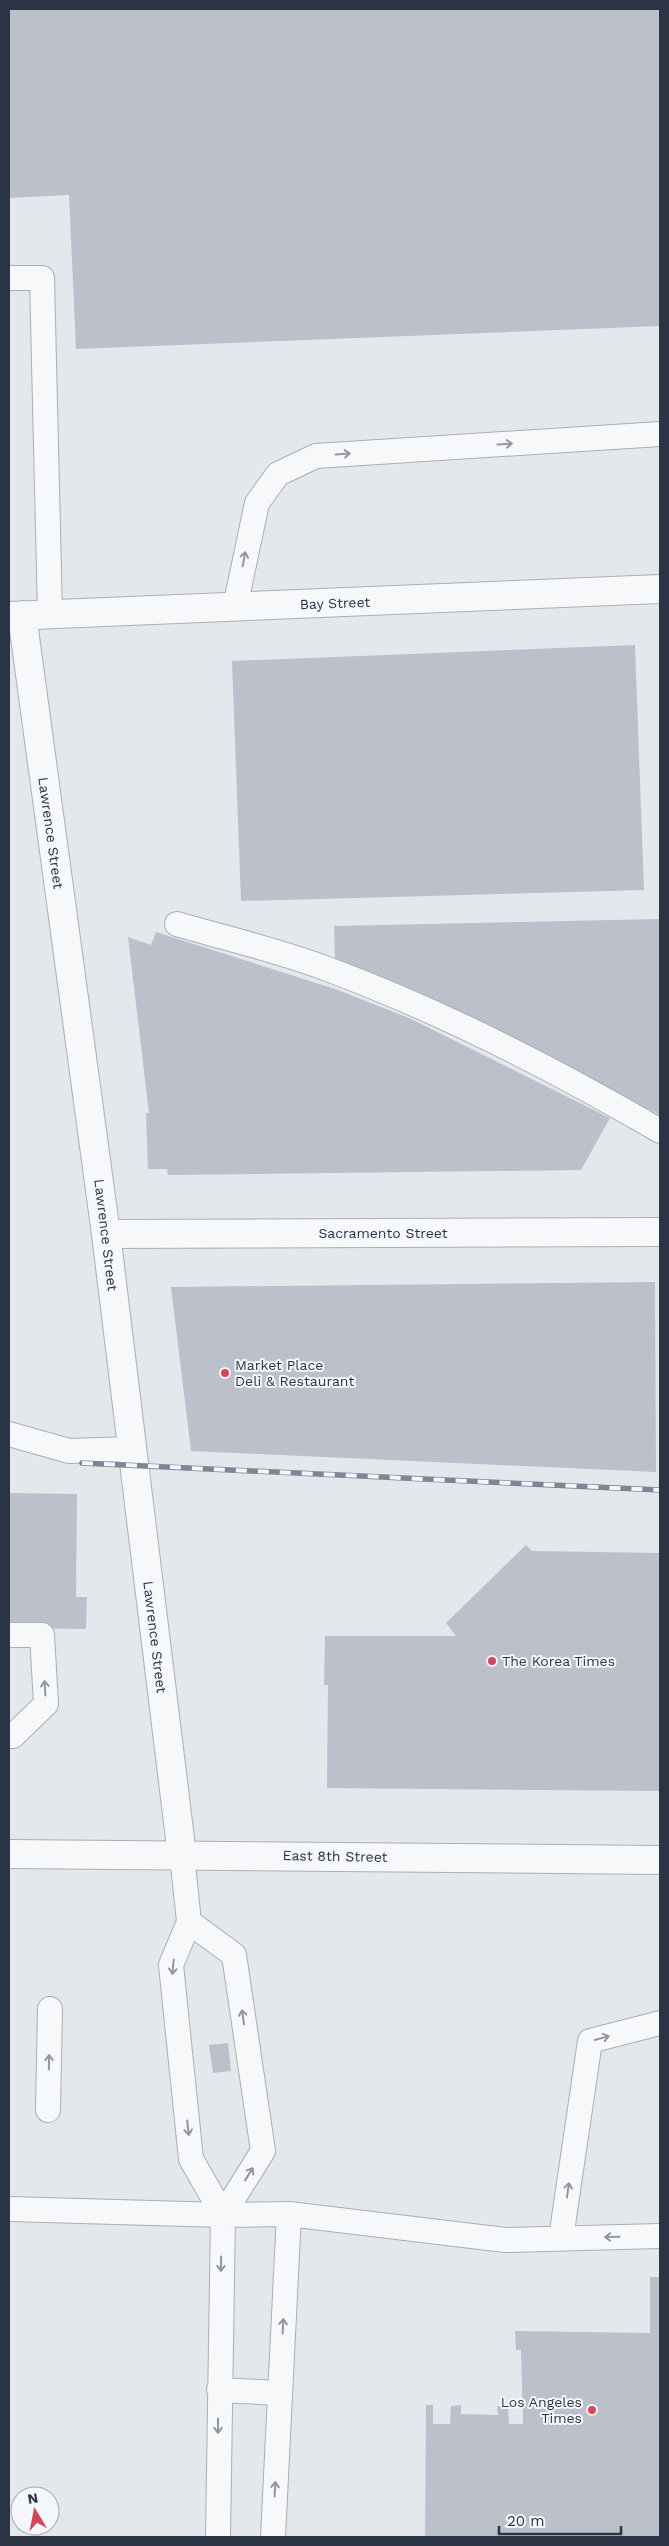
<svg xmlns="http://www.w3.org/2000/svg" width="669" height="2546" font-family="'Work Sans',sans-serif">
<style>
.building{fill:#bbc0ca}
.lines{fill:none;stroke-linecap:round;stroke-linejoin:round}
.service-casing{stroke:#a9aeb7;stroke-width:26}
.minor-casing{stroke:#a9aeb7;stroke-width:30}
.service{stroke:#f7f8fa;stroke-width:24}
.minor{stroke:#f7f8fa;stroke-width:28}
.rail-casing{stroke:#7d8696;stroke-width:5.5}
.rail{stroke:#f4f6f9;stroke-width:4;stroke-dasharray:11;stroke-linecap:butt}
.oneway{stroke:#9196a0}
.poi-dot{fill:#d1495b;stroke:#f4f6f9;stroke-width:2}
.labels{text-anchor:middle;stroke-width:4;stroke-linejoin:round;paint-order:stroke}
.street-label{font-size:14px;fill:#2b3445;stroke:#f4f6f9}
.poi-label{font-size:14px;fill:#2b3445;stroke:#f4f6f9;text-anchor:start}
</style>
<rect width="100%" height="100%" fill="#e4e7ec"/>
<path class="building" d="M9,9H660V326L76,349L69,195L9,198Z
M635,645L644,890L241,901L232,661Z
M660,919V1115L498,1031L335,962L334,926Z
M156,932L335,989L409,1018L610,1118L581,1170L168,1175L167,1169H148L146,1113H149L128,937L151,945Z
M655,1282L656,1472L191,1451L171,1287Z
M9,1493L77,1494L76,1597H87L86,1629L9,1628Z
M526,1545L532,1551L660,1553V1791L327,1788L328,1685H324L325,1636H456L446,1623Z
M228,2043L231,2071L213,2073L209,2045Z
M650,2277H660V2537H425L426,2405H433V2424H450L451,2406L461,2405V2414L498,2415L497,2406H508L509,2424H523L521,2350H516L515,2331L650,2333Z"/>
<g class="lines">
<g class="service-casing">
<path id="service" d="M9,278H42L50,614
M235,607L257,503L278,474L316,456L660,434
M177,924C228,939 281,951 330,970C445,1013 554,1069 660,1131
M9,1434L69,1451L131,1449
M9,1635H42L46,1704L13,1736H9
M182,1855L189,1922L171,1965L191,2159L223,2215
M189,1922L234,1955L263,2151L223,2215L218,2537
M48,2110L50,2009
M9,2209L223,2215L289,2214L505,2240L660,2236
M561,2238L590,2041L660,2023
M219,2390L280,2393
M273,2537L289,2214"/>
</g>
<g class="minor-casing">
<path id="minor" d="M22,615L106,1234L182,1855
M9,616L660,589
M106,1234L660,1232
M9,1854L660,1860"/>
</g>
<use href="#service" class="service"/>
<use href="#minor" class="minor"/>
<g class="rail-casing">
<path id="rail" d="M82,1463L660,1490"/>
</g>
<use href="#rail" class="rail"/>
</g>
<defs><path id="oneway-shaft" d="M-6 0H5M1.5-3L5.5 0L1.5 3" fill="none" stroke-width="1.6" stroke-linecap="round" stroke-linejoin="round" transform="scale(1.25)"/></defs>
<g class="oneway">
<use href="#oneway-shaft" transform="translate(505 444) rotate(-4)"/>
<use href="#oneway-shaft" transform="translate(343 454) rotate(-4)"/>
<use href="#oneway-shaft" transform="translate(244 559) rotate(-79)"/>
<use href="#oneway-shaft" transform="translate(45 1688) rotate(-93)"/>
<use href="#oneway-shaft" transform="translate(173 1967) rotate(96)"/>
<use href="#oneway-shaft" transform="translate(243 2017) rotate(-98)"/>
<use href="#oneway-shaft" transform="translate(602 2038) rotate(-15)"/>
<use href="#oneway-shaft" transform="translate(49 2062) rotate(-89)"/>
<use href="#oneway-shaft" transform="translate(188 2128) rotate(84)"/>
<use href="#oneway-shaft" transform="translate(249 2174) rotate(-58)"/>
<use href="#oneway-shaft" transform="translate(568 2190) rotate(-82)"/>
<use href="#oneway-shaft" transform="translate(612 2237) rotate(179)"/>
<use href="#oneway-shaft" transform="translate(221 2264) rotate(91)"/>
<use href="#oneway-shaft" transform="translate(283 2326) rotate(-87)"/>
<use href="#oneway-shaft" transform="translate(218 2426) rotate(90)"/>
<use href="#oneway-shaft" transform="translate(275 2489) rotate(-87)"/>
</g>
<g class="poi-dot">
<circle cx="225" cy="1373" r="5"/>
<circle cx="492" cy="1661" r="5"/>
<circle cx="592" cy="2410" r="5"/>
</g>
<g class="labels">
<g class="street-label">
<text transform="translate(335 603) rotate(-2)" y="5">Bay Street</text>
<text transform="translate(51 833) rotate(82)" y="5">Lawrence Street</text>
<text x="383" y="1238">Sacramento Street</text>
<text transform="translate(106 1235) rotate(83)" y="5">Lawrence Street</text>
<text transform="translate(155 1637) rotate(83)" y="5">Lawrence Street</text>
<text transform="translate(335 1856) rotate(1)" y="5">East 8th Street</text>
</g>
<g class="poi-label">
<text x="235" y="1370">Market Place<tspan x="235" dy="16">Deli &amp; Restaurant</tspan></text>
<text x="502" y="1666">The Korea Times</text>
<text x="582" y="2407" text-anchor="end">Los Angeles<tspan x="582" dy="16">Times</tspan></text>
</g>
</g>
<rect width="669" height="2546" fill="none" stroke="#2b3445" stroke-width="20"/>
<g transform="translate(35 2511) rotate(350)"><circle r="24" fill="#f4f6f9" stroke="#a4a8b1"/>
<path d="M0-4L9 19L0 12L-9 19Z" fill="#d1495b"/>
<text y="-8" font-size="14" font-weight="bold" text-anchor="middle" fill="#2b3445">N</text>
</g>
<path d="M499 2526v8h122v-8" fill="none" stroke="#2b3445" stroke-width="2.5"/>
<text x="507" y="2526" font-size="15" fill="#2b3445" stroke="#f4f6f9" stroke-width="4" paint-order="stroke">20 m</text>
</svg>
